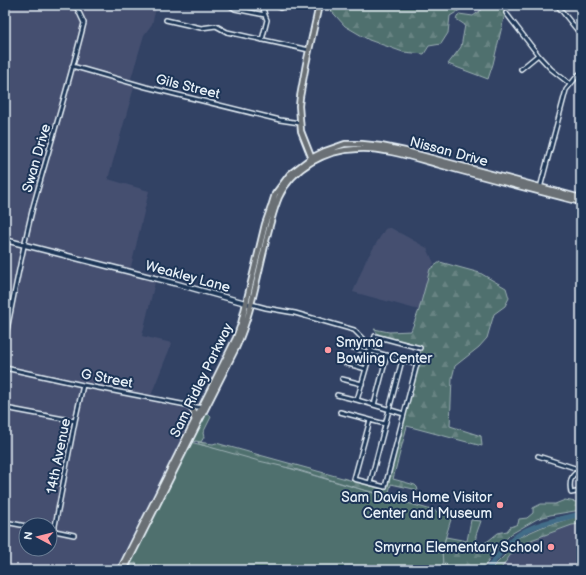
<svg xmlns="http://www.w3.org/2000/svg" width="586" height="575" font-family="'Balsamiq Sans',sans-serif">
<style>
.built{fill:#444f70;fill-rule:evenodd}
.green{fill:#4f6f6e;stroke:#9cb0b3}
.forest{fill:url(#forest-firs);stroke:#9cb0b3}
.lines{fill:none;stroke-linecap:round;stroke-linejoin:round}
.river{stroke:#426d88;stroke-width:5}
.street-casing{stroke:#e8f1f8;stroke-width:6}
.secondary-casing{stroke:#e8f1f8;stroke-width:7}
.primary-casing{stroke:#e8f1f8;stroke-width:8}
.street{stroke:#1d3557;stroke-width:3}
.secondary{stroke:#1d3557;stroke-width:4}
.primary{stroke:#6a7074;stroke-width:4.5}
.poi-dot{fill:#ff9aa2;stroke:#1d3557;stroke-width:1.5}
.labels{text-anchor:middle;stroke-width:4;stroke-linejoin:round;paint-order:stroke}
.street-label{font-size:14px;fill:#e8f1f8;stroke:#1d3557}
.poi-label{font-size:14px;fill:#e8f1f8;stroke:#1d3557;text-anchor:end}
</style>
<defs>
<pattern id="forest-firs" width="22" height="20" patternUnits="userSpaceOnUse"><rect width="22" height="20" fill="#4f6f6e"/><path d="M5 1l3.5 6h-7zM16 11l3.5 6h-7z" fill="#688483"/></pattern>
</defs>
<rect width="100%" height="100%" fill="#324264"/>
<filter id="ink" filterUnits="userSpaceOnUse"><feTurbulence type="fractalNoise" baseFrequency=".025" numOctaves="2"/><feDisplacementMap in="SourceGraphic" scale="8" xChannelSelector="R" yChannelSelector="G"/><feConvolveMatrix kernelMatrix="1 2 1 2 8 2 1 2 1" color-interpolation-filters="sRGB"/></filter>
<g filter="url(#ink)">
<path class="built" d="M5,5H157L152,24L144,35L130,82L135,84L108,179L149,191L130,271L156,278L142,336L172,343L153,390L150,401L196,411L115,570H5ZM26,525H50V549H26Z
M388,228H391L427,248L434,263L430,269L419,310L353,292L366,260L385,229Z
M581,524V570H500L511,554L531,540L572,525Z"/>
<path class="green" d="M206,414L210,415L211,417L203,433L204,437L201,442L195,441V442L191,440L205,415Z
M190,442L251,457L452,516L442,549L443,565L441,570H118Z"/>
<path class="forest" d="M326,5H468L450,16L448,33L441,44L429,46L424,54L403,52L369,40L345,26Z
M483,5H507L493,64L488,79L448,64L461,47L465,25L456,19L459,14L473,16L480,11Z
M440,262L480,273L506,288L509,298L505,306L494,314L487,338L479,347L455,366L452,378L450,426L481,436L482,446L407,426L393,479L415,485L417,487L418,490L391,484L389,492L403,496V499L364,490L298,470L259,461L199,444L198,442L213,444L216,443L386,490L405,418L422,346L379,335L374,329L389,332L411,331L419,310L430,269Z
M565,500L576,502L581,504V510L550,515L537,519L511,534L501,544L482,570H441L443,565L442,549L446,537L467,541L471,520L481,521L476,535V541L482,544L488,541L498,533L507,531L510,527L518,524L519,519L527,518L533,513V508L541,504H555Z
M578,516H581V524L572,525L531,540L511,554L500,570H490L505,555V549L517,538L542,527Z
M136,563L137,567L154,565L165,570H146L144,569L128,570L132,564Z"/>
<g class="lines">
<path class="river" d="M487,570C496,559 507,542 518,535C536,523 561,519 581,514"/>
<g class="street-casing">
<path id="street" d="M229,5L235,9L265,15L262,5
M280,5V8
M557,5L581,35
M506,13L539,56L551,69L570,84
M166,20L201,28L216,26L227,32L309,50
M262,40L267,20L265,15
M72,66L146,87L280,120L300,123
M521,69L538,55
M540,188L566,90L578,75L581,73
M251,304L266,308L295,313L354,330L362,338L371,351L357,400L404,414
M5,340C14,295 22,251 33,207C50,145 69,84 84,23L77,8L68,5
M350,347L370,353
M345,363L366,369
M5,368L83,385L202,408
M342,379L362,384
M337,395L357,400
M374,405L387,355
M5,408L75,421
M340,412L385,424
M370,420L354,479L385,487L417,364L371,351L375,336L420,348
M538,456L581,470
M581,471C570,473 569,483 571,493L581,491
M370,483L402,360
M5,522L26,526
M50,530L74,535
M54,531L75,421L83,385"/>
</g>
<g class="secondary-casing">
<path id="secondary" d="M5,240L174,283L249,304"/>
</g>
<g class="primary-casing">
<path id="primary" d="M312,159L301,131L299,106L300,97L306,64L319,5
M188,405C193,409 195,412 194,418
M120,570L236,338L241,324L265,224L271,207L275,194L290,174L311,158L325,151L345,144H362L381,146L405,151L581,198
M124,570L236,348C250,317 256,283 264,250C268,232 272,214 279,197C293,167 325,150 357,149C383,147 415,158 440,165C487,178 534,190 581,202"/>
</g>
<use href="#street" class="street"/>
<use href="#secondary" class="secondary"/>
<use href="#primary" class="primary"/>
</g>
</g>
<g class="poi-dot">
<circle cx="328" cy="350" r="4"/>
<circle cx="500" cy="505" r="4"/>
<circle cx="551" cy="547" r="4"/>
</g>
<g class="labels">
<g class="street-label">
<text transform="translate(188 86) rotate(14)" y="5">Gils Street</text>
<text transform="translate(449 151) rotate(15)" y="5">Nissan Drive</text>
<text transform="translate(36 158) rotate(-74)" y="5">Swan Drive</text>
<text transform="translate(188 276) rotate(15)" y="5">Weakley Lane</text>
<text transform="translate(107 378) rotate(11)" y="5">G Street</text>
<text transform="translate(201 380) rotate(-64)" y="5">Sam Ridley Parkway</text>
<text transform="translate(58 456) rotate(-79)" y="5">14th Avenue</text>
</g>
<g class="poi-label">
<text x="336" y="347" text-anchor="start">Smyrna<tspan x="336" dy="16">Bowling Center</tspan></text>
<text x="492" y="502">Sam Davis Home Visitor<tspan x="492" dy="16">Center and Museum</tspan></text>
<text x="543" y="552">Smyrna Elementary School</text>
</g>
</g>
<rect width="586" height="575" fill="none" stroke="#1d3557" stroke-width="20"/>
<rect x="10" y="10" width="566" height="555" fill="none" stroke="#e8f1f8" stroke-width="1.5" filter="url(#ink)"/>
<g transform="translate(38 537) rotate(277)"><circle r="19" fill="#1d3557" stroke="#6e8097"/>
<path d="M0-3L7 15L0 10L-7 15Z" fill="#ff9aa2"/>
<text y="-6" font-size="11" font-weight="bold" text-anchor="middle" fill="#e8f1f8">N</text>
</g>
</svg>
